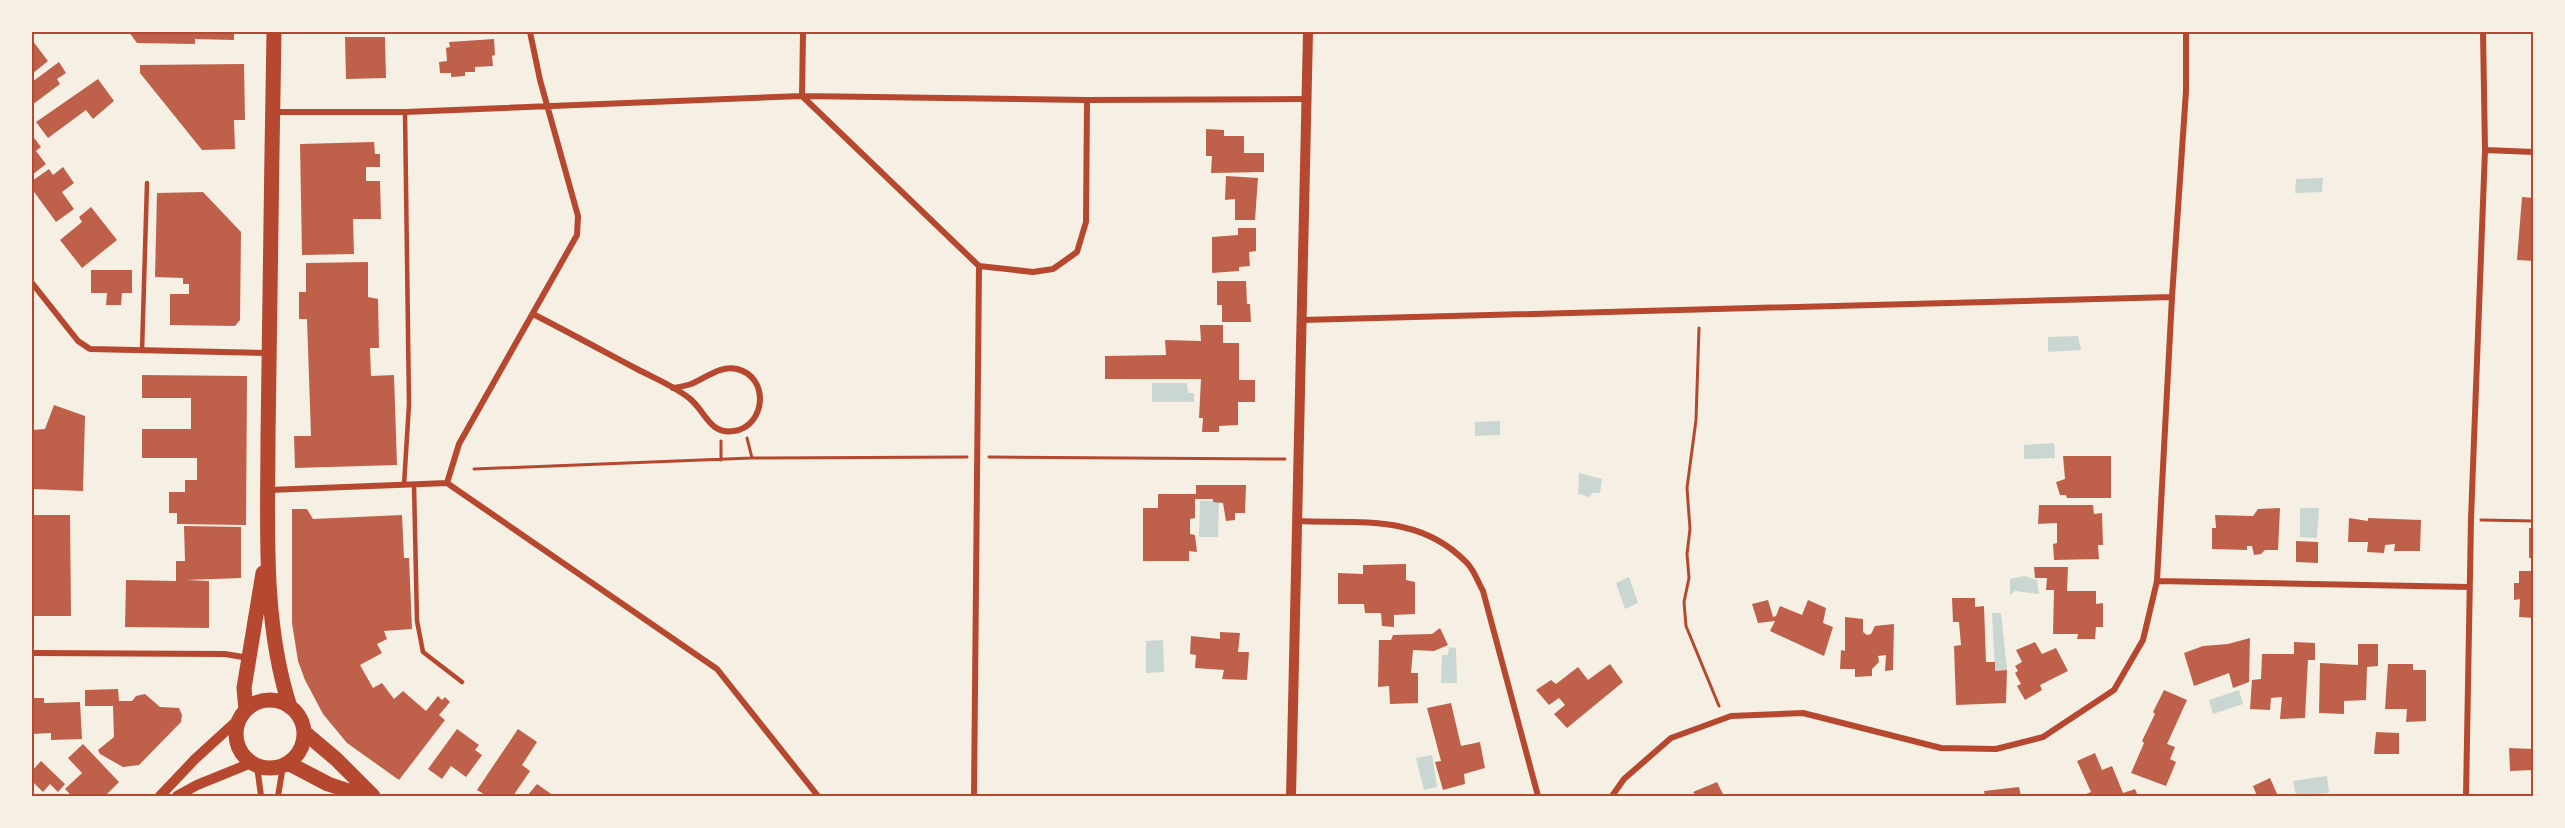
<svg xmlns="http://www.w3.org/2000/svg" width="2565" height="828" font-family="'DM Sans',sans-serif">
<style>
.water{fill:#c9d6d2}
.building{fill:#bf614a}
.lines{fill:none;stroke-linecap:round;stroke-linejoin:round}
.path{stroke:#b5482f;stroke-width:3}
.service{stroke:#b5482f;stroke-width:4.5}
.minor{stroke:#b5482f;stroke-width:6}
.tertiary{stroke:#b5482f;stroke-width:10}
.primary{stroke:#b5482f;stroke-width:15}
.neatline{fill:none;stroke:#b5482f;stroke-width:2}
</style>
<rect width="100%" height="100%" fill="#f6efe4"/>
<path class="water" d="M2323,178L2322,192L2295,193L2296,179Z
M2078,336L2081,350L2048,352V337Z
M1152,383H1187L1188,393H1194V402H1152Z
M1500,421V435L1475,436V422Z
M2054,443L2055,458L2024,459V445Z
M1579,473L1602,479L1600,493H1592L1590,497L1578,494Z
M1200,501H1219L1218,537H1199Z
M2300,508H2319L2317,538L2300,537Z
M2024,576L2037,580L2039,594L2015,591L2010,595V579Z
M1629,577L1638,603L1625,609L1616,583Z
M1992,613H2001L2007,670L1995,671Z
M1163,640L1164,672L1146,673V641Z
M1449,647L1456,648L1457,683H1441L1442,655H1448Z
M2239,690L2243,704L2213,714L2209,700Z
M1432,755L1437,787L1424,790L1416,758Z
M2327,776L2329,793L2296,796L2293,781Z"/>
<path class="building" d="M129,32H234V40L195,39V44L137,43Z
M345,37H385L386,78L346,79Z
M494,39L495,55L492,56L493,66L475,67V72H465V76L451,77V73H440L439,62L447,61L446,48L450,47L449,42Z
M32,40L48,61L32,74Z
M59,62L66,73L57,79L60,84L32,105V82Z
M244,64L245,120H234L235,149L202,150L140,73V65Z
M98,79L114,101L93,119L86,110L48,138L36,122Z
M1206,129L1224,130V136H1244V153H1264V172L1211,173L1212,156H1206Z
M32,135L41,147L36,151L46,164L32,175Z
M374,142L375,154H380V167H366V181H380L381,219H353L354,254L302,255L300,144Z
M63,167L74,183L62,192L74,209L56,222L32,189V181L49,169L53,175Z
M1226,176L1258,178L1255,220H1235V199L1225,200Z
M203,192L241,232L240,320L235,326L170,325V294H189V284H183V278L155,277L157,193Z
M2522,197L2534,198V261L2517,260Z
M91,207L117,240L82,268L60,240L82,222L79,217Z
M1238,228H1256V251L1249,252L1250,266L1239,267V271L1212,273V237L1238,235Z
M368,262V297L378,299L379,348H370L371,376L394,375L397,465L295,468L294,436H311L307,319H299V292H306V263Z
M91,270H132V293H122L121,305H106L107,293H91Z
M1217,281H1246L1247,304H1250L1251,322H1222V305H1217Z
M1200,325H1223V343H1239V380H1255V402H1238V425L1219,426V432H1202L1203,418H1199L1201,379H1105V356L1166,355L1165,340L1201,341Z
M142,375L247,376L246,525L177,524V513H169V492H185V480H197V458H142V429H191V398H142Z
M54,405L85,416L83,491L32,489V430L45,429Z
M2063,456H2111V498H2067L2066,495H2060L2056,482L2065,479Z
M1196,485H1246L1245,513H1235V520L1226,521L1223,503L1213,502V499H1195V518L1190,519V534L1195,535L1197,552L1189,551V561H1143V508H1158V494H1196Z
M2039,505H2093L2094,514L2102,513L2103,545H2098L2099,559L2054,560L2053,544L2057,543V523L2038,524Z
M2280,508L2278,550H2265L2261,554L2254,555L2252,546H2247V550L2212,549V528H2216L2215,515L2253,516L2258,509Z
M292,509H307L313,519L402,515L404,558H409L412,629L384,631L387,639L377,644L382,653L360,665L373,688L382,683L394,699L403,691L426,711L438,696L442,700L445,697L450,702L439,715L445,720L399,780L347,743L323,714L305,680L298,661L292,623Z
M32,515H70L71,616H32Z
M2349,518L2368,521V518L2421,520L2420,551H2394L2395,544L2385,545L2384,553L2367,552L2368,542H2348Z
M184,526L241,527V578L186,580L209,581V628L125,627L126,580L176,581V561H185Z
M2529,528H2534V558H2529Z
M2296,541L2318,542V563L2296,562Z
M1406,564V580L1415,582V614L1394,615V627L1382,626L1381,613H1365L1364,604H1338V573L1363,574V565Z
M2034,567H2068L2067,591H2096V604L2103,603V627H2096L2095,639H2077L2078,634H2053L2054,590H2046L2047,578H2035Z
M2519,571H2534V618L2519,617L2520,599L2514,600V583H2519Z
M1952,598H1975V607L1984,606L1986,662H1995V671L2007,670L2006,703L1956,705L1954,646L1961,645L1959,622H1953Z
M1768,600L1773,617L1776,616L1780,606L1802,615L1808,600L1826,608L1823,623L1833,627L1824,656L1770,631L1775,621L1758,623L1752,604Z
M1845,617L1863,619V632L1867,635L1871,634L1875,626L1894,624L1893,670L1885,671L1886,655L1878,656L1879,662L1872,669V676L1855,677V669H1840L1841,650L1845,651Z
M1440,628L1448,645L1434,651L1413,650L1411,673H1418V703L1390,704L1389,686L1378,687L1379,640H1391L1393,635L1432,634Z
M1220,632L1240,633L1238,652H1249L1247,680L1222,679L1224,670L1195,668L1196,655L1190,654L1191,636L1220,639Z
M2250,638L2249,682L2233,688L2229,673L2194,686L2184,653L2203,646L2228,644Z
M2035,642L2042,654L2056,648L2068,671L2040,685L2042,690L2025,700L2017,686L2021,684L2015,673L2018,671L2015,666L2022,662L2016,650Z
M2294,642L2315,643V660H2308L2305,718L2280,719L2282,697L2271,698L2270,710L2250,709L2252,680L2261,679L2262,654H2294Z
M2358,644H2378V666L2367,667L2366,700L2344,701V714L2319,713L2320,663L2358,665Z
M1610,664L1623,682L1567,728L1554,714L1565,705L1559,698L1549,705L1536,690L1551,680L1556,684L1578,667L1588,680Z
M2388,664H2413V670H2426V721L2406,722L2407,709H2385Z
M118,689L119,701H132L136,696L145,694L160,707L179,708L182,715L181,722L139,765L123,767L100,754L98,750L114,737L113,706H85V690Z
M2164,690L2187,700L2167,744L2175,747L2170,759L2176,762L2166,786L2131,773L2144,743L2142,741L2155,714L2153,712Z
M32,698H44V703L80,702L82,739L51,740V733L32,734Z
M1451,703L1461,746L1480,742L1485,768L1464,774L1465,784L1443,790L1435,762L1441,761L1427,708Z
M457,729L479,745L475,750L482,755L466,777L451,766L442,779L428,769Z
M518,729L537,742L522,765L530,771L513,796H487L477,790Z
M2376,732L2399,733V754H2374Z
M83,744L119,782L105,796H72L65,789L82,773L68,758Z
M2509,748L2534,749V770L2510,771Z
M2095,753L2102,770L2112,766L2123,793L2135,789L2138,796H2081L2091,792L2077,761Z
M41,761L65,784L58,792L50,784L43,792L32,781V771Z
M2270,778L2278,796H2257L2253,786Z
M1717,782L1724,796H1696L1693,792Z
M537,784L554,796H527Z
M2019,787L2021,796H1985L1984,791Z"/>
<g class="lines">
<path class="path" d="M1699,328L1696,420L1687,488L1690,529L1687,554L1689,578L1684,602L1686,626L1719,706
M747,438L752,458L967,457
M721,441V460
M989,457L1285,459
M474,469L751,458
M2481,520L2534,521"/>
<path class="service" d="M142,351L147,183
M404,485L409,404L405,112
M414,485L417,621L423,652L462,682"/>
<path class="minor" d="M803,32L802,96L979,266L974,796
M273,112H405L802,96L1087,100L1307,99
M2485,150L2534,152
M979,266L1033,272L1053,269L1077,252L1086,222L1087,100
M32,283L78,341L90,349L268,353
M533,314C568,332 603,351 637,369C654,378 674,386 689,398C705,410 709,435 734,431C766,426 770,377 737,369C720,365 706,378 691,384C685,386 679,387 673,388
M1302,320L2172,297
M447,483L459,444L577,235L578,216L540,80L530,32
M269,490L447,483L717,669L818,796
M1297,521C1359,524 1419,513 1467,563C1474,570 1478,582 1483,591L1538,796
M2157,581L2469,587
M32,653L225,654L249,658
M257,766L261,796
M278,796L283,766
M1612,796L1624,779L1671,738L1731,716L1803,713L1941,748L1996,749L2043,737L2114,690L2143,640L2157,581L2172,297L2186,91V32
M2466,796L2471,519L2485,150L2483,32"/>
<path class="tertiary" d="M160,796L195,759L240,718
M177,796L197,785L251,763
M1291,796L1308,32"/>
<path class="primary" d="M274,32C272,167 269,301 268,437C268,526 262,621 290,707
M236 734a34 34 0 1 1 68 0a34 34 0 1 1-68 0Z
M246,710L244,688L263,573
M304,732L336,759L373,796
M288,763L328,784L364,796"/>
</g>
<rect width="2565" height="828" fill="none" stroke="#f6efe4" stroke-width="66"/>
<rect x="33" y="33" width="2499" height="762" class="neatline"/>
</svg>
